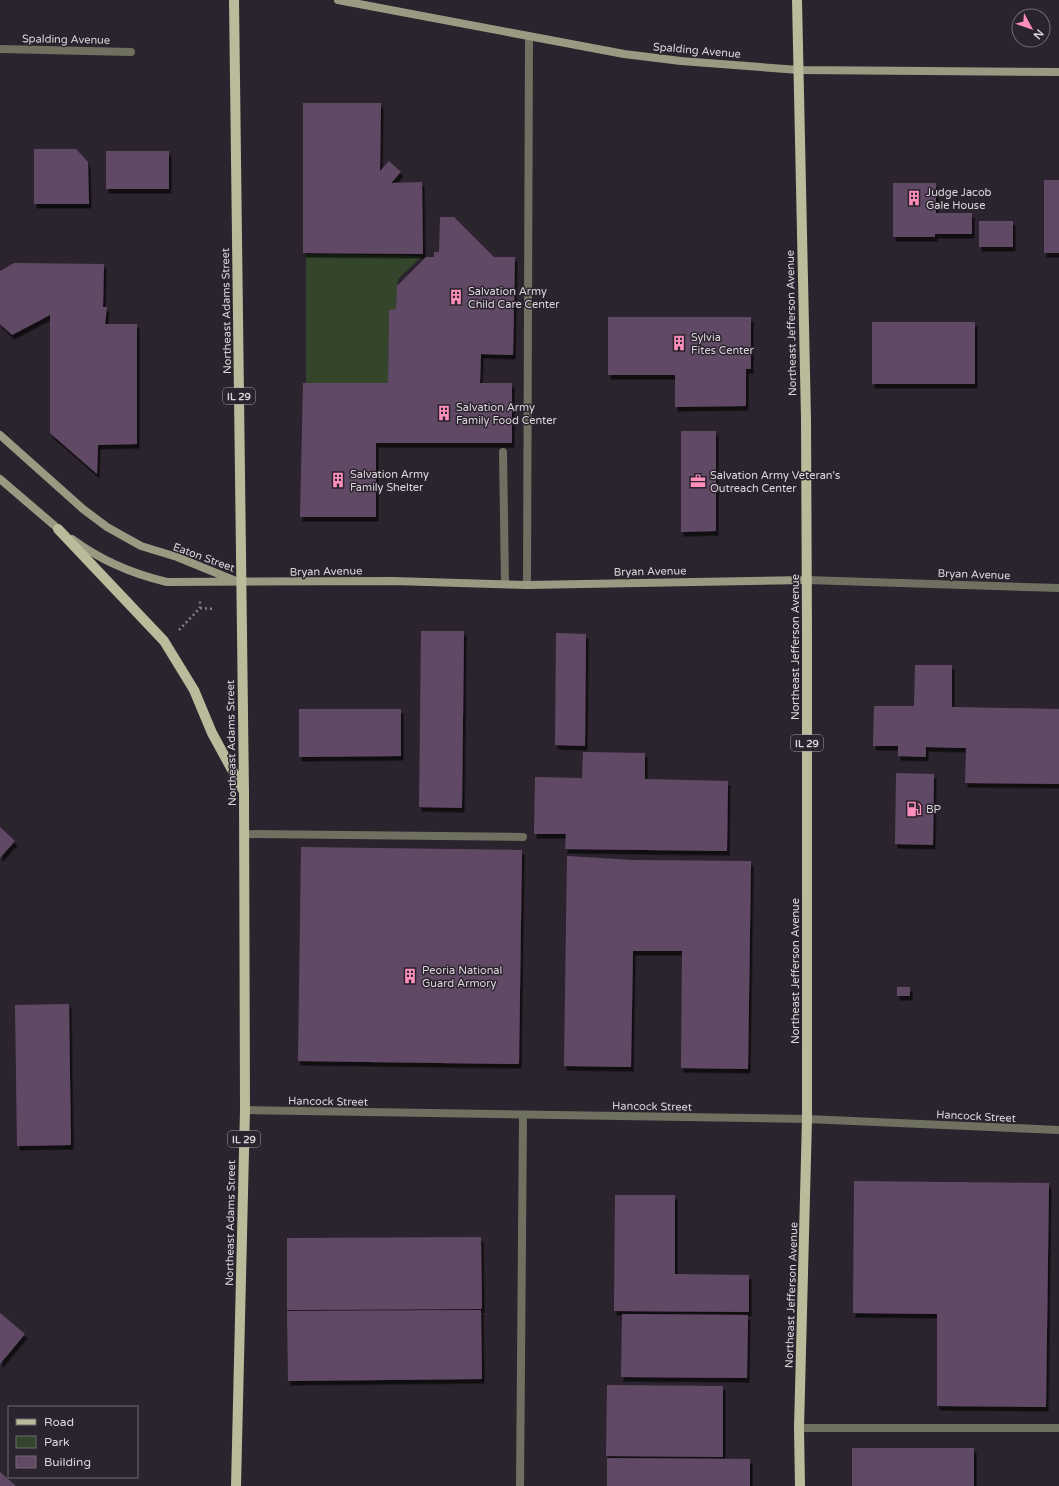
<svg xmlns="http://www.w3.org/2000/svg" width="1059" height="1486" font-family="'Varela Round',sans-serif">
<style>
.green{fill:#33462b}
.building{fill:#614a65;filter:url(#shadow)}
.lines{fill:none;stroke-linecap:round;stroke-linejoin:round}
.path{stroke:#847e86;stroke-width:2.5;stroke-dasharray:2 3;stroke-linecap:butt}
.lane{stroke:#6f7060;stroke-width:8}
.street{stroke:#6f7060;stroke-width:8}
.secondary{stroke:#999a81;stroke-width:8}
.primary{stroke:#b9bb9a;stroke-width:10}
.labels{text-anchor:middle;stroke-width:3;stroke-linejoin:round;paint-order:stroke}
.shield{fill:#2b232d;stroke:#a6a0a8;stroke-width:1}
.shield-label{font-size:10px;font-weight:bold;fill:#dbd6dc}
.street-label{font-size:11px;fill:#dbd6dc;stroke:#2b232d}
.poi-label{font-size:11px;fill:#dbd6dc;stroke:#2b232d;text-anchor:start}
</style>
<defs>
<filter id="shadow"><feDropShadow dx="2.5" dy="4.5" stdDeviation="0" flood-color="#0009"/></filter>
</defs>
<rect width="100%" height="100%" fill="#2b232d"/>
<path class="green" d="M306,254L422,256L398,279L396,309L389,310L388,383H306Z"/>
<path class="building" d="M303,103H381L380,171L389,161L401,172L391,183L422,182L423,254L303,253Z
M34,149H76L88,162L89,204H34Z
M106,151H169V189H106Z
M1044,180H1059V253H1044Z
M893,183H936V213H972V234H935V237H893Z
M440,217H454L494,257H515L513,355L481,354L480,383H512V443H376V517H300L303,383H388L389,310L396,309L397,286L426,257H434V252H439Z
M979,221H1013V247H979Z
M14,263L104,264L103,307H107L105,324H137V444L98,445L97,474L50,433V315L12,335L0,324V271Z
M608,317H751V369H746V406L675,407V375H608Z
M872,322H975V384H872Z
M681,431H716V531L681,532Z
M421,631H464L462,808L419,807Z
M556,633L586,634L585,746L555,745Z
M915,665H952V707L1059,709V784L965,783L966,748L926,747V757L898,756V746H873L874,706H914Z
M299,709H401V756L299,757Z
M583,752L645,753V779L728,781L727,851L565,849L566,834H534L535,777L582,778Z
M896,773L934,774L933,845L895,844Z
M0,827L15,841L0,858Z
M301,847L522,850L519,1064L298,1061Z
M567,856L634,860L751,861L748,1069L681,1068L682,951H633L631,1067L564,1066Z
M897,987H910V996H897Z
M69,1004L71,1145L17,1146L15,1005Z
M854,1181L1049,1183L1046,1407L937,1406V1314L853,1313Z
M615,1195H675V1274L749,1275V1312L614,1311Z
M481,1237L482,1309L287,1310V1238Z
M481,1310L482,1379L288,1381L287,1311Z
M0,1313L25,1334L0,1364Z
M622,1314L748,1315L747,1378L621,1377Z
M607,1385L723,1386V1457L606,1456Z
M852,1448H974V1486H852Z
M607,1458L750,1459V1486H607Z
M0,1472L16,1486H0Z"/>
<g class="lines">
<path class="path" d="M200,608L215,609
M179,630L200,608V599"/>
<path class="lane" d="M503,452L505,584
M527,585L529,36
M244,834L523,837
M799,1428H1059
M520,1486L523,1115"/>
<path class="street" d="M0,49L131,52
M807,580L1059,588
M245,1110L807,1119L1059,1130"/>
<path class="secondary" d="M338,0L624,54L681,61L799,70L1059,72
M0,435L83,509L107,527L141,546L177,557L236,581
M0,479L62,532
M72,539C100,560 133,574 167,582L393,581L527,585L807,580"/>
<path class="primary" d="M234,0L244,792L245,1110L236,1486
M797,0L806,419L807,632V1119L799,1428L800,1486
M58,529L164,641L194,690L212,733L243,790"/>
</g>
<defs>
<g id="building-bare" transform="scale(1.2)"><path d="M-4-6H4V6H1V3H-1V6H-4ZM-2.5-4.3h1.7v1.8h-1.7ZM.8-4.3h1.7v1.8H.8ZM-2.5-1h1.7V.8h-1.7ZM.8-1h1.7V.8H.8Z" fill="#fe8ebc" stroke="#2b232d" stroke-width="2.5" paint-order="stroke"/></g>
<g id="office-bare" transform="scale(1.2)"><path d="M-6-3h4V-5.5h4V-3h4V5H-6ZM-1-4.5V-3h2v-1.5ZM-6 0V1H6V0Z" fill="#fe8ebc" stroke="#2b232d" stroke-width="2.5" paint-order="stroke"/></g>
<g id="fuel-bare" transform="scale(1.2)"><path d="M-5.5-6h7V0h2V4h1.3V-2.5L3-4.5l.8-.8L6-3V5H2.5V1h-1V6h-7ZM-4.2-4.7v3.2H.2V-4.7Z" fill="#fe8ebc" stroke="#2b232d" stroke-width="2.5" paint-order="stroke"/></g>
</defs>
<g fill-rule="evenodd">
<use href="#building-bare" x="914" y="198"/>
<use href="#building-bare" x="456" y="297"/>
<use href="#building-bare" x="679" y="343"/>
<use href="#building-bare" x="444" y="413"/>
<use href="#building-bare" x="338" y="480"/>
<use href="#office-bare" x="698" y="481"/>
<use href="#fuel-bare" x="914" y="809"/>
<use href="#building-bare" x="410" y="976"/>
</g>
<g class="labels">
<g class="shield">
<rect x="223" y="388" width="32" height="16" rx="3"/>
<rect x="791" y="735" width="32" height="16" rx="3"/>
<rect x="228" y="1131" width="32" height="16" rx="3"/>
</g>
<g class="shield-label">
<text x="239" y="400">IL 29</text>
<text x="807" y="747">IL 29</text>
<text x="244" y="1143">IL 29</text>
</g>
<g class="street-label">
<text transform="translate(66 39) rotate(1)" y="4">Spalding Avenue</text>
<text transform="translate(697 50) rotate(5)" y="4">Spalding Avenue</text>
<text transform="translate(226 311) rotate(-91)" y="4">Northeast Adams Street</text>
<text transform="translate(791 323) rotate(-91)" y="4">Northeast Jefferson Avenue</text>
<text transform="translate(204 557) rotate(20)" y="4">Eaton Street</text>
<text transform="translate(326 571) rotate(-1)" y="4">Bryan Avenue</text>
<text transform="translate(650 571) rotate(-1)" y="4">Bryan Avenue</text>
<text transform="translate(974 574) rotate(2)" y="4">Bryan Avenue</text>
<text transform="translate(795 647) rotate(-90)" y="4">Northeast Jefferson Avenue</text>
<text transform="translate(231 743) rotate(-91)" y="4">Northeast Adams Street</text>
<text transform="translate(795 971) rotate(-90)" y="4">Northeast Jefferson Avenue</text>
<text transform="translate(328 1101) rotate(1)" y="4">Hancock Street</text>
<text transform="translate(652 1106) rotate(1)" y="4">Hancock Street</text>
<text transform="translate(976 1116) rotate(3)" y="4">Hancock Street</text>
<text transform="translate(230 1223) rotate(-89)" y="4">Northeast Adams Street</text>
<text transform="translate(791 1295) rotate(-88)" y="4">Northeast Jefferson Avenue</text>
</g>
<g class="poi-label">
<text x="926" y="196">Judge Jacob<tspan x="926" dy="13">Gale House</tspan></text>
<text x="468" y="295">Salvation Army<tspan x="468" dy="13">Child Care Center</tspan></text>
<text x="691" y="341">Sylvia<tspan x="691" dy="13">Fites Center</tspan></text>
<text x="456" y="411">Salvation Army<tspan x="456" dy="13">Family Food Center</tspan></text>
<text x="350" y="478">Salvation Army<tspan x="350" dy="13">Family Shelter</tspan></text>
<text x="710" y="479">Salvation Army Veteran's<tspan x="710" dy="13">Outreach Center</tspan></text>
<text x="926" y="813">BP</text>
<text x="422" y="974">Peoria National<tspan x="422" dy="13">Guard Armory</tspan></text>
</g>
</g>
<rect x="8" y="1406" width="130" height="72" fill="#2b232d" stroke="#716b73"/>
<rect x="16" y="1419" width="20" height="6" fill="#b9bb9a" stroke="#716b73"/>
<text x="44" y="1426" font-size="12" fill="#dbd6dc">Road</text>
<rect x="16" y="1436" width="20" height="12" fill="#33462b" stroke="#716b73"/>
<text x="44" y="1446" font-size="12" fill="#dbd6dc">Park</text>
<rect x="16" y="1456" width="20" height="12" fill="#614a65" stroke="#716b73"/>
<text x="44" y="1466" font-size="12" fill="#dbd6dc">Building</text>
<g transform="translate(1031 28) rotate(130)"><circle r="19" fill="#2b232d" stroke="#716b73"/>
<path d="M0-3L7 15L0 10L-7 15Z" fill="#fe8ebc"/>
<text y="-6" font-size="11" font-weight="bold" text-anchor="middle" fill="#dbd6dc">N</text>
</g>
</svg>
